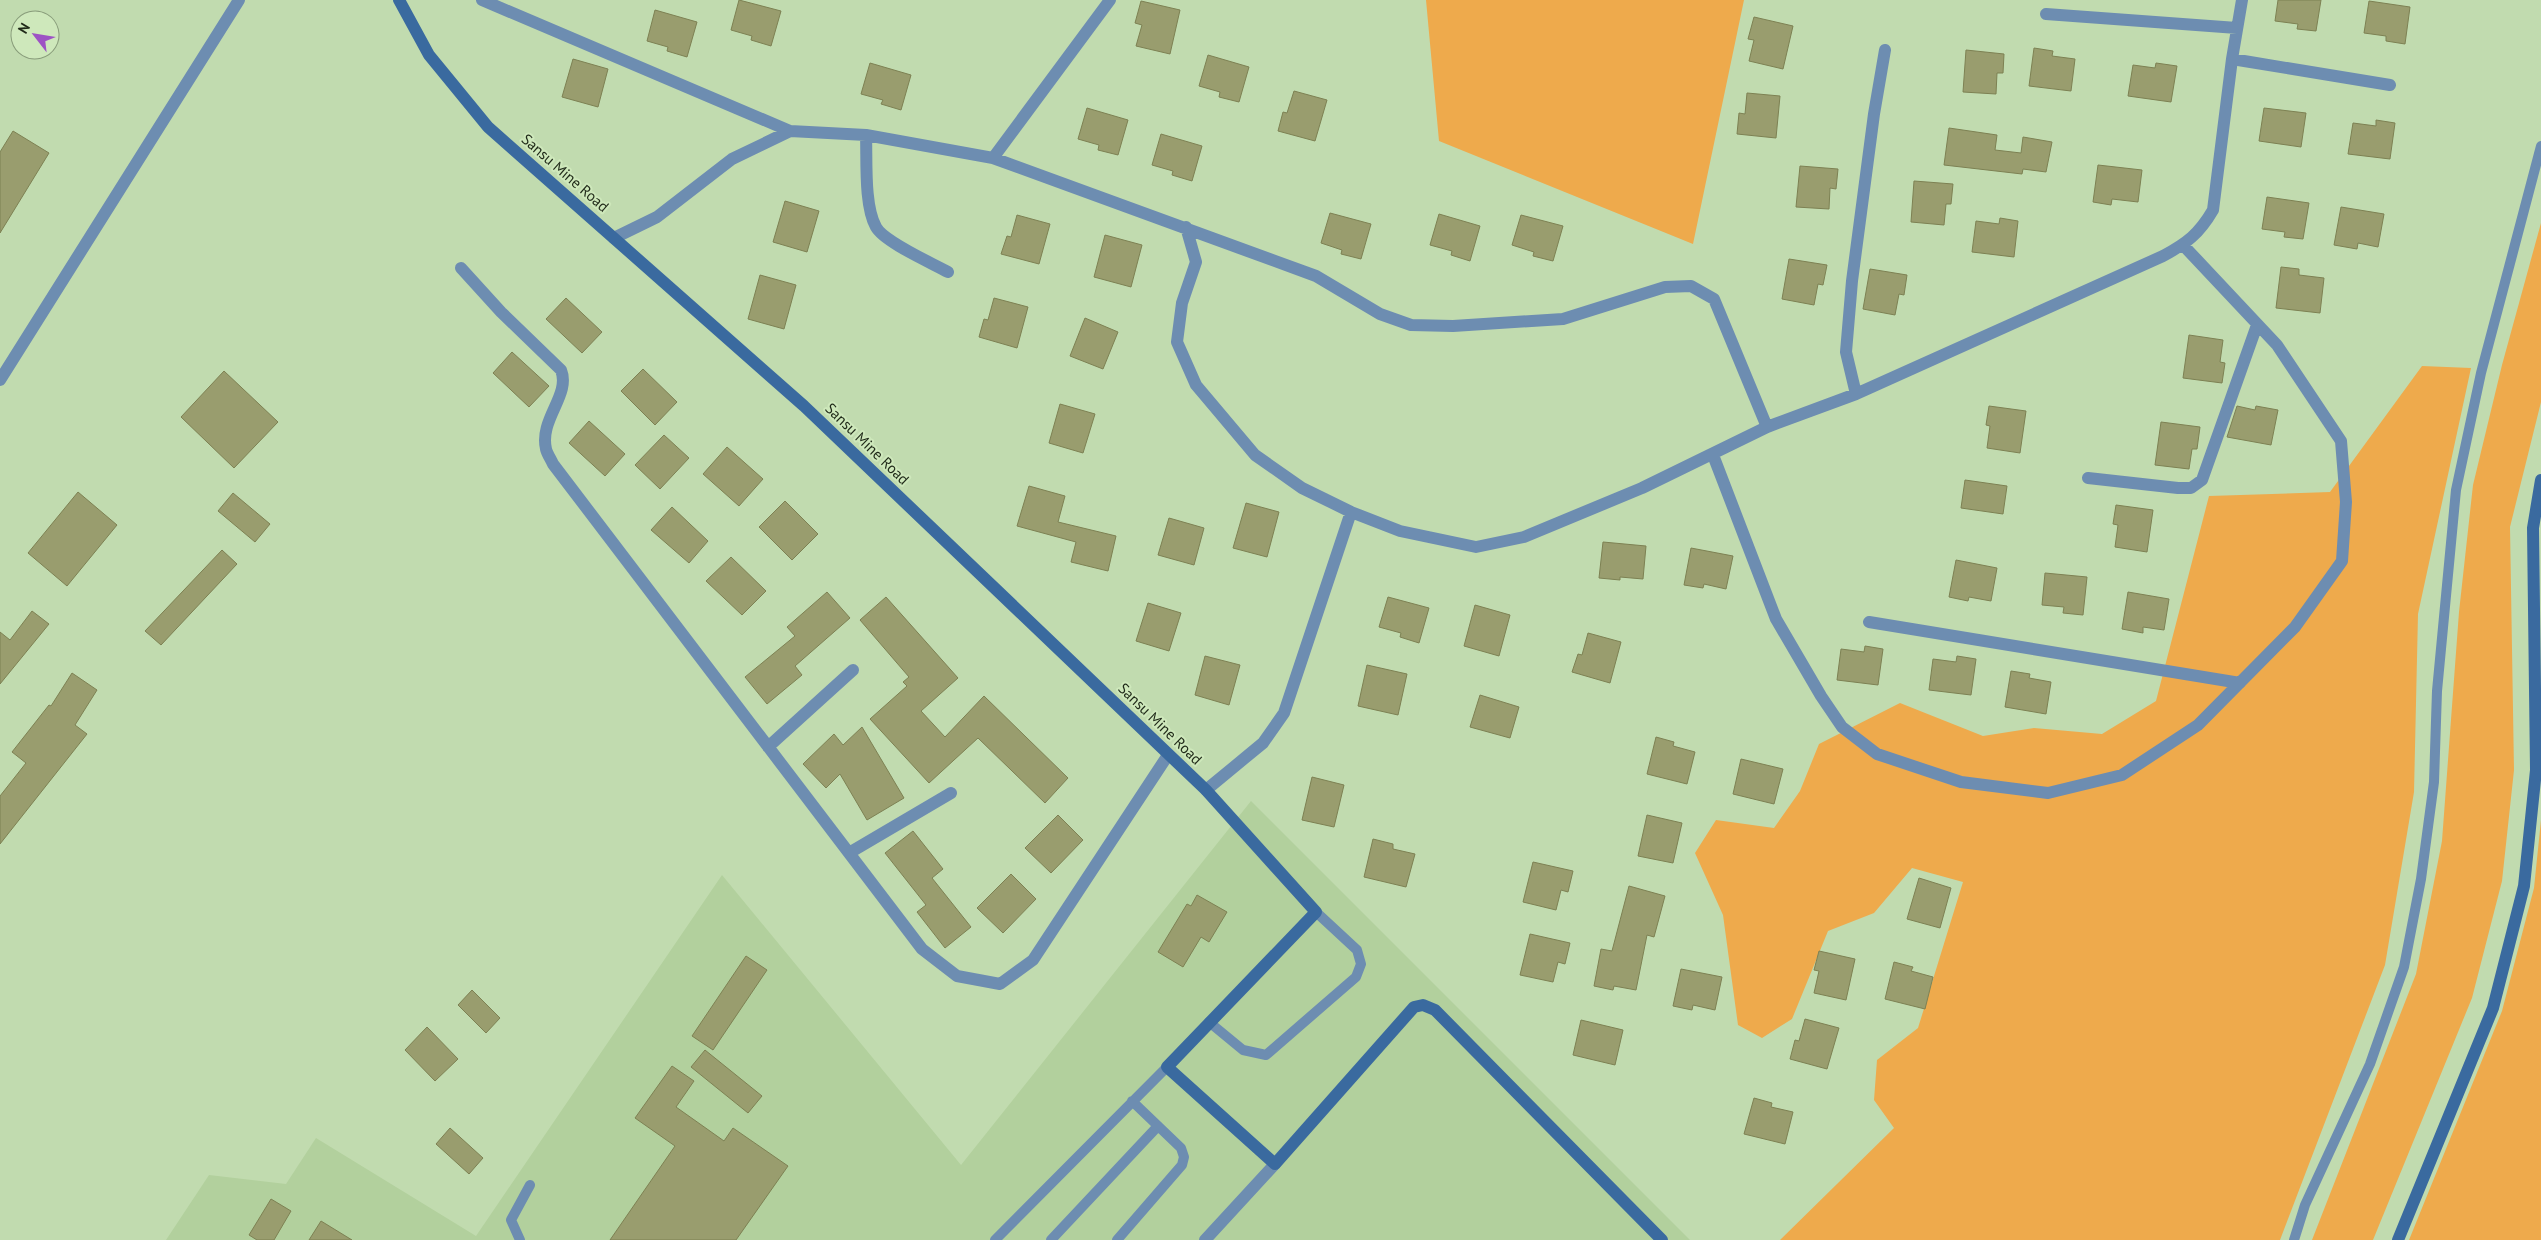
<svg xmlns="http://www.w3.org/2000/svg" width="2541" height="1240" font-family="'PT Sans',sans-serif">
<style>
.built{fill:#b2d09d}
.green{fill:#eeaa4c}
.building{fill:#999d6e;stroke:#7d8153}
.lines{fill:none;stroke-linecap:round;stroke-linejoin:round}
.lane{stroke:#6d8db1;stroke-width:10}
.street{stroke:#6d8db1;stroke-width:12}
.secondary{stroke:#3a6a9f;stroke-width:12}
.labels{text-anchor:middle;stroke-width:4;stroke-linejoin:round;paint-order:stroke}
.street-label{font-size:15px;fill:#1f2918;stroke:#cee8bb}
</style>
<rect width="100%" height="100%" fill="#c1dbaf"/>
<path class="built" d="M1251,801L1690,1240H166L209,1175L286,1184L316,1138L476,1236L722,875L961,1165Z"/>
<path class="green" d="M1426,0H1744L1693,244L1439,141Z
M2541,223V402L2510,527L2514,770L2502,881L2472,998L2373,1240H2312L2416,974L2442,841L2459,612L2473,485L2502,365Z
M2422,366L2471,368L2418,614L2414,792L2385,965L2280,1240H1780L1894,1128L1874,1100L1877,1060L1918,1028L1963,882L1912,868L1874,913L1828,931L1792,1019L1762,1038L1738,1025L1723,915L1695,853L1716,820L1774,828L1800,791L1819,744L1900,703L1983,736L2034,728L2102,734L2156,701L2209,496L2330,492Z
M2541,820V1240H2409L2502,1011L2534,888Z"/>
<path class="building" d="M739,0L781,11L771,46L751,40L752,36L731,30Z
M2278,0H2321L2316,31L2297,29L2298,24L2275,21Z
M1141,1L1180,10L1170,54L1136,46L1142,25L1135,23Z
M2369,1L2410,7L2405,44L2386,41V36L2364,33Z
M655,10L697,22L687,57L667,51L668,47L647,41Z
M1754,17L1793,26L1783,69L1749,61L1754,40L1748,39Z
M2034,48L2053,51L2052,56L2075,59L2071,91L2029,86Z
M1966,50L2004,54L2003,73H1997L1996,94L1963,92Z
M1208,55L1249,67L1239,102L1219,97L1220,92L1199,86Z
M573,59L608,69L598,107L562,97Z
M870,63L911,75L901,110L881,104L883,100L861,94Z
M2156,63L2177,66L2171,102L2128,96L2133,65L2155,68Z
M1294,91L1327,100L1315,141L1278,131L1283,112L1287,113Z
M1747,93L1780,96L1776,138L1737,134L1739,113L1745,114Z
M1087,108L1128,120L1118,155L1098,150L1099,145L1078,139Z
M2264,108L2306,113L2301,147L2259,141Z
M2376,120L2395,123L2390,159L2348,154L2353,123L2376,126Z
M1949,128L1997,135L1995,150L2021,153L2023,137L2052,142L2046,172L2023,169L2022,174L1944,165Z
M13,131L49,153L0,233V152Z
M1161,134L1202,146L1192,181L1172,175L1173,171L1152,165Z
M2098,165L2142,170L2138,202L2112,199L2111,205L2093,202Z
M1800,166L1838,169L1836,189L1830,188L1829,209L1796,207Z
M1914,181L1953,184L1951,204H1946L1944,225L1911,222Z
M2267,197L2309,203L2303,239L2284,237L2285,232L2262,229Z
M785,201L819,211L807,252L773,242Z
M2341,207L2384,214L2378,247L2358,243L2357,249L2334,245Z
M1330,213L1371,224L1361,259L1341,254L1342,250L1321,243Z
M1439,214L1480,226L1470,261L1451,255L1452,251L1430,245Z
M1017,215L1050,224L1039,264L1001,254L1007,236L1011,237Z
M1521,215L1563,226L1553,261L1533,256L1534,252L1512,245Z
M2000,218L2018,221L2014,257L1972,252L1976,221L1999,224Z
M1105,235L1142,245L1131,287L1094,277Z
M1789,259L1827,265L1823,285L1818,284L1814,305L1782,299Z
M2281,267L2299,269V275L2324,278L2320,313L2276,308Z
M1870,269L1907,275L1904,295L1899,294L1895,315L1863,309Z
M760,275L796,285L784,329L748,319Z
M566,298L602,332L582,353L546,319Z
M994,298L1028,307L1017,348L979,337L984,319L988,320Z
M1085,318L1118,332L1103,369L1070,356Z
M2189,335L2223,340L2220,362L2225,363L2222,383L2183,378Z
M512,352L549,386L529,407L493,373Z
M643,369L677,402L655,425L621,391Z
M224,371L278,422L234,468L181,417Z
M1060,404L1095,414L1083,453L1049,443Z
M1989,406L2026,411L2020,453L1987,448L1990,426L1986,425Z
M2237,406L2255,410L2256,406L2278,410L2271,445L2227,437Z
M589,421L625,454L605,476L569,443Z
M2161,422L2200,427L2197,449H2192L2189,469L2155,465Z
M664,435L689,458L660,489L635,465Z
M727,447L763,479L739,506L703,474Z
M1965,480L2007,486L2003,514L1961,508Z
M1029,486L1065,496L1058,522L1116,536L1108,571L1071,562L1076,542L1017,526Z
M78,492L117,525L67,586L28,553Z
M233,493L270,524L255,542L218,511Z
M785,501L818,534L792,560L759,527Z
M1246,503L1279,512L1267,557L1233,548Z
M2116,505L2153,510L2147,552L2115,547L2118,525L2113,524Z
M672,507L708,541L689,563L651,530Z
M1169,518L1204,528L1194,565L1158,555Z
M1603,542L1646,546L1643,579L1620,577V580L1599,578Z
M1691,548L1733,556L1726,589L1704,584L1703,588L1684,585Z
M222,550L237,564L161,645L145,631Z
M731,557L766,591L742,615L706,581Z
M1956,560L1997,568L1991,601L1969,597L1968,601L1949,597Z
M2045,573L2087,577L2083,615L2063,613L2064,607L2042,605Z
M827,592L850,618L795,666L802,675L767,704L745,677L795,636L787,627Z
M2128,592L2169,599L2164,630L2143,627V633L2122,629Z
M886,597L958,678L921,711L945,737L984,696L1068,778L1045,803L978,738L929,783L870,719L907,686L903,682L909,677L860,620Z
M1388,597L1429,608L1419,643L1400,637L1401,633L1379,627Z
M1148,603L1181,613L1169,651L1136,641Z
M1475,605L1510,615L1499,656L1464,646Z
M32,611L49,624L0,684V632L10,640Z
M1588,633L1621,642L1610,683L1572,672L1578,654L1582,655Z
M1865,646L1883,649L1878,685L1837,680L1841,649L1864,652Z
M1205,656L1240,665L1229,705L1195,695Z
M1957,656L1976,659L1971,695L1929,690L1933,659L1956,662Z
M1367,665L1407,674L1398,715L1358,706Z
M2011,671L2030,674L2029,678L2051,682L2046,714L2005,707Z
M72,673L97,690L75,725L87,734L0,844V796L26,763L12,752L49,705L51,706Z
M1480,695L1519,707L1510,738L1470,727Z
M862,727L904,798L867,820L840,774L826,788L803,764L834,734L843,745Z
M1656,737L1674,742L1673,746L1695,752L1687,784L1647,774Z
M1741,759L1783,769L1774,804L1733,794Z
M1312,777L1344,785L1334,827L1302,820Z
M1058,815L1083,840L1051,873L1025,848Z
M1647,815L1682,823L1673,863L1638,856Z
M913,831L943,869L932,878L971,927L945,948L917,912L926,905L885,853Z
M1373,839L1393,844V849L1415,854L1406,887L1364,877Z
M1533,862L1573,871L1568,892L1561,890L1556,910L1523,902Z
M1011,874L1036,899L1003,933L977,908Z
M1919,878L1951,888L1940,928L1907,919Z
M1629,886L1665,896L1654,937L1647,935L1636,990L1614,986L1613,990L1594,986L1601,949L1612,951Z
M1197,895L1227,912L1209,942L1201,937L1183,967L1158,952L1187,904L1191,906Z
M1530,934L1570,943L1565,964L1558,962L1553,982L1520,975Z
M1819,951L1855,959L1846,1000L1814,993L1819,971L1814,970Z
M746,956L767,970L713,1050L692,1036Z
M1894,962L1913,967L1911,971L1933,977L1925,1009L1885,999Z
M1681,969L1722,977L1715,1010L1693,1005L1692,1010L1673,1006Z
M472,990L500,1018L486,1033L458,1005Z
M1805,1019L1839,1028L1827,1069L1790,1059L1795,1040L1799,1041Z
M1581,1020L1623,1030L1615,1065L1573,1055Z
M427,1027L458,1059L435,1081L405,1050Z
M705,1050L762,1096L748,1113L691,1067Z
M672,1066L694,1081L676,1107L724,1141L733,1128L788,1166L736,1240H610L675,1146L635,1118Z
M1754,1098L1772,1103L1771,1107L1793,1112L1785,1144L1744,1134Z
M450,1128L483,1158L469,1174L436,1144Z
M271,1199L291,1211L274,1240H257L249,1235Z
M321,1221L352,1240H309Z"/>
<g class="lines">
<path class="lane" d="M1209,1022L1243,1050L1266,1055L1356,977L1361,964L1357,950L1316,912
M520,1240L511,1220L530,1185
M995,1240L1167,1067
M1051,1240L1158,1126
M1117,1240L1182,1165L1184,1157L1181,1148L1132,1101
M2294,1240L2305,1205L2370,1064L2404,967L2421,879L2434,782L2437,691L2456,490L2481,373L2541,146"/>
<path class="street" d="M482,0L790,131
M2046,14L2237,28
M2232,59L2390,85
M866,135C867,160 864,206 876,227C884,242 932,263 948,272
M993,158L1110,0
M1186,227L1196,262L1182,303L1177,342L1196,385L1255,455L1302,488L1351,512L1400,531L1476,547L1524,537L1642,488L1767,427L1856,394L2163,256C2187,243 2199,234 2213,210L2232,59L2242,0
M614,238L657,217L732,159L790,131L866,135L993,158L1316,276L1380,314L1411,325L1453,326L1563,319L1665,287L1691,286L1714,299L1767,427
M461,268L501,312L561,370C571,395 539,419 546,449C547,454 551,459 553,464L922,949L957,976L1000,984L1033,960L1168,755
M0,380L239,0
M1856,394L1846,352L1852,281L1874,114L1885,50
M1713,455L1776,619L1821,696L1842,727L1877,754L1961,782L2048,793L2122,775L2198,725L2295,627L2342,561L2346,502L2341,441L2277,345L2183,245
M2088,478L2178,488H2191L2202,480L2257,325
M1869,622L2240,683
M768,747L853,670
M1206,790L1263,743L1284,713L1351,512
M849,853L951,793
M1205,1240L1275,1164"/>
<path class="secondary" d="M399,0L429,55L488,127L804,406L1206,790L1316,912L1167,1067L1275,1164L1414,1007L1423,1005L1435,1010L1662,1240
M2398,1240L2493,1008L2524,886L2536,770L2533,528L2541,480"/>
</g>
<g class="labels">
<g class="street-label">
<text transform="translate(565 173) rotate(41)" y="5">Sansu Mine Road</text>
<text transform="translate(867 444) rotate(44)" y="5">Sansu Mine Road</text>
<text transform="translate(1160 724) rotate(44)" y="5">Sansu Mine Road</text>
</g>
</g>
<g transform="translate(35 35) rotate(301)"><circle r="24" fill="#cee8bb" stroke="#889c7a"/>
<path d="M0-4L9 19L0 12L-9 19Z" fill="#9d52c4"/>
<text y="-8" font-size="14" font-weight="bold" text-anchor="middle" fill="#1f2918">N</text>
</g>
</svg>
